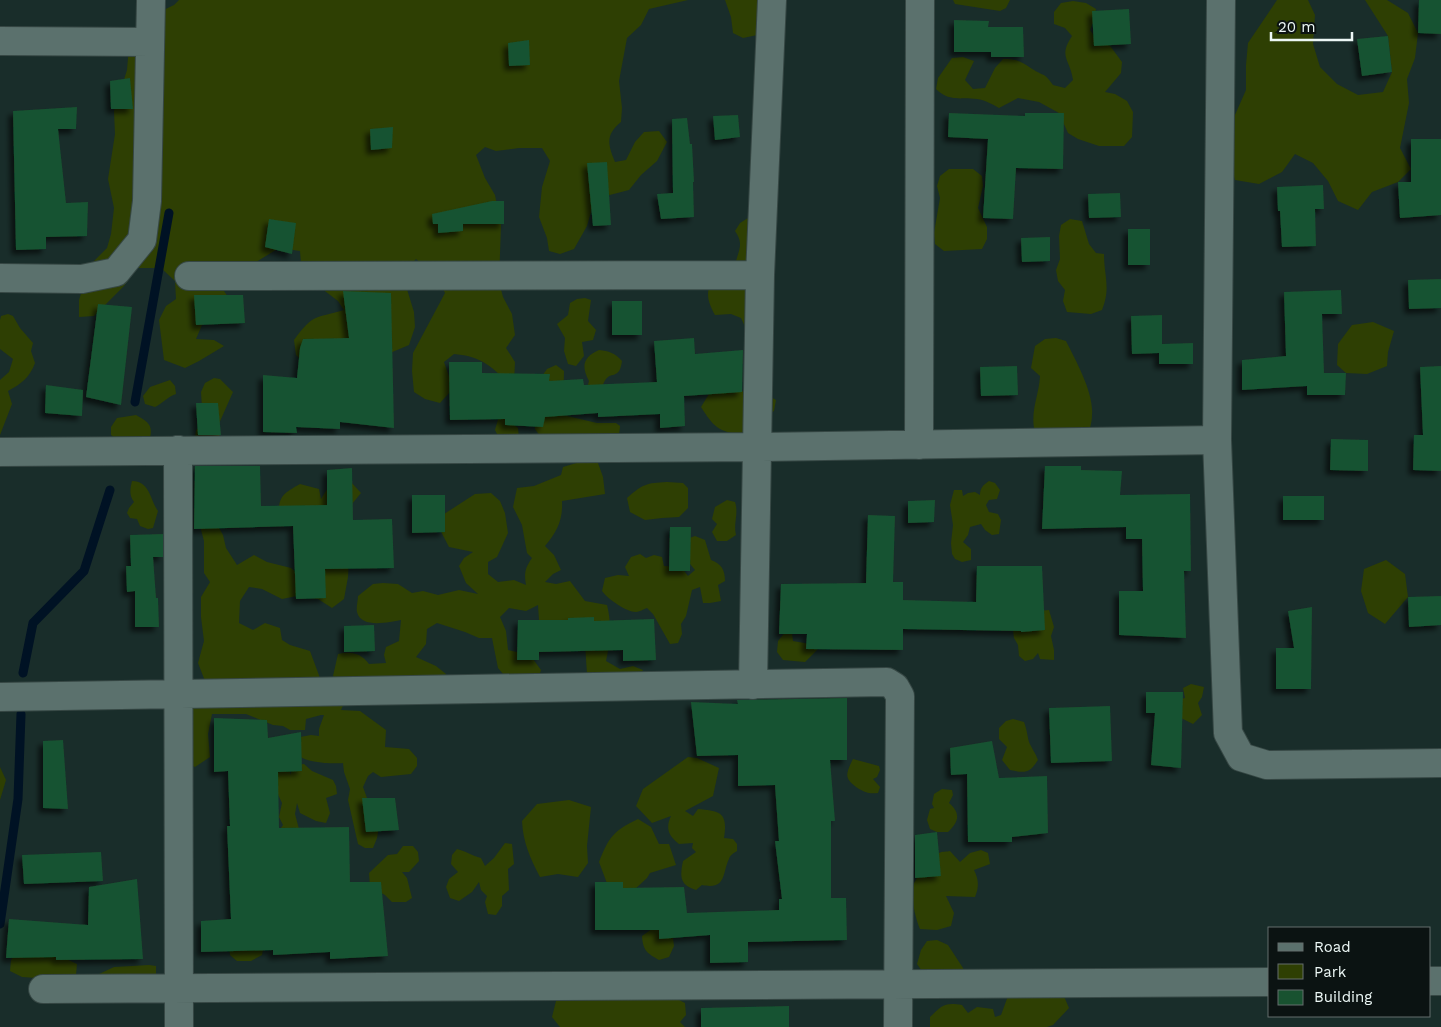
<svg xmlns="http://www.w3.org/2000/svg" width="1441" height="1027" font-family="'Work Sans',sans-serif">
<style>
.green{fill:#2e3f03}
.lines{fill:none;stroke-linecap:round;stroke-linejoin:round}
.stream{stroke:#001224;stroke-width:9}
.building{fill:#185230;filter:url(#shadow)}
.minor-casing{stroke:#364744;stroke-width:30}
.minor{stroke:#5b716d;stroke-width:28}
</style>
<defs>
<filter id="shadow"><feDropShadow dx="-4.5" dy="4.5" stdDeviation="2.5" flood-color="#0009"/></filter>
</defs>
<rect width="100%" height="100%" fill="#192d2a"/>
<path class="green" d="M179,0H688L649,9L641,25L627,38L619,81L622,108L621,122C605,135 608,145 615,162L626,160L635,142L644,132L659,131L667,142L657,161L641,175L629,190L602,197L593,205L587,226L574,249L560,254L549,251L547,238L539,217L542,187L550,161L542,148H519L496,151L485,147L476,155L485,178L495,195L501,225L499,282L503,297L512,314L515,335L506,348L515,362L512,423L518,428L519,438H499L495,430L499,416L503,378C487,362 476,356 454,354L444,362L450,379V392L440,403L425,399L414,392L412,371L413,353L445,293L437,277L416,259L406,270V286L414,312L415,327L409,345L390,353L308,367L296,355L294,340C314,313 314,319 344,310L338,301L317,285L301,264L300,251L279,248L251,265L234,277L224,291L234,306L208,311L196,339L214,340L224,346L199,361L185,368L164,360L159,320L166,306L176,299L175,281L161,268H137L124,286L94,316L79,317V300L85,281L93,262L107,248L111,234L114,208L108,179L115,134L114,111L127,70L129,46L147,18L174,5Z
M725,0H771L762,34L743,38L733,33L731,17Z
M953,0H1010L1006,8L1000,11L955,4Z
M1277,0H1308L1315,15L1313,44L1320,67L1337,84L1358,95L1383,92L1392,72L1388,36L1365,0H1387L1408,13L1418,33L1415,58L1407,79L1409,103L1400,148L1411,169L1398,182L1372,192L1358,210L1338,201L1328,181L1313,163L1295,154L1282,172L1259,184L1235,180L1229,157L1227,133L1246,90V65L1248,43Z
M1073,1L1086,3L1096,9L1094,20L1090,30L1097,40L1108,43L1122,62L1121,73L1105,92L1115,94L1127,101L1133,112L1132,137L1124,146H1099L1078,139L1068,133L1059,113L1039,102L1018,98L999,108C992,104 985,100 977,99C960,97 949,102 936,89L938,78L952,58L963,57L974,61L965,80L973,89L985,88L995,68L1003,59C1019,59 1021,62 1034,70C1045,77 1044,72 1053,85L1065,88L1073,80C1070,59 1058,57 1072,36L1065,28L1054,24V12L1061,3Z
M949,169H973L982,176L983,186L978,208L987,227V239L982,249L944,251L935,244L934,233L940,198L937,186L940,176Z
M748,218L753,226L750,287L745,292L749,304L746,329L741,318L731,314L715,315C705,297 705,287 720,272C725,267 729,263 736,261C740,247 743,243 735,231L740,223Z
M1070,219L1082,221L1089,244L1096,253L1104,254C1104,276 1111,288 1102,310L1091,314L1067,312L1063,301L1065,290L1058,281L1056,270L1060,259L1059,236L1061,225Z
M585,298L591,300L588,321L596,330L593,340L582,342L584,356L576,366L568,364L564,351L565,338L557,324L568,315L570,303L577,299Z
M8,314L13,316L20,328L33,343L31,351L35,363C30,377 21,384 8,391L12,404L0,435V380L9,372L13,359L0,349V320L1,316Z
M1373,322L1394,331L1388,352L1387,366L1367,374L1346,373L1337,365L1338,344L1352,325Z
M1056,338L1066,341C1076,361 1094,393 1092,415C1092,423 1089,430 1088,438L1043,434L1034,428C1031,409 1039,395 1040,376L1031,368L1035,346L1045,339Z
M599,350C609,351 615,353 622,361C619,384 608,366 602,388L586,392L589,381C581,366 583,357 599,350Z
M556,365L564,371L563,415L597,423H616L620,426L619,436H540L535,429L534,417L542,376L547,369Z
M214,378L220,379L233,392L217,428L220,438L195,439L196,430L203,424L201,392L205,383Z
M170,380L175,386L176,394C167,397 163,403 155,407L145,404L143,396L150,387Z
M759,390L776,400L774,411L748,427L742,434C719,433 713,426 701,407L709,394Z
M136,415C149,422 154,426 149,441L122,443L111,435V427L117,418Z
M583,461L598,463L603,477L605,494L562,501C563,520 557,532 545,546L554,555L561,570L553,574L545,582L556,584L570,581L585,601L607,605C612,624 610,643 606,661L620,669L633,666L643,670L637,679L587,674L585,644L547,628L539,620L538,605L526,611L509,608L500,617L506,631L508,650L530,655L541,670L538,680L504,675L498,668L492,638H479L465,632L437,623L427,629L426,644L416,657L436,666L446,674L442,684L342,682L333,676L338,654C351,651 361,653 369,664L386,663L384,655L386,647L399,641L401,620C389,622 361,629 357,612C356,608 358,600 358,596L373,584L383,583L398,584L412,593L423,591L438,595L459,590L478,594L466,583L459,566L464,558L473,552L449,547L438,526L441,516L475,494L491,493L500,501L505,513L508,533L497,557L488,562V574L498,582L514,580L526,585C524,573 525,568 532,558L527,553L522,525L513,507L517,488L534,486L561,475L563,467Z
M132,481C150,481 150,500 158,511L153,528L148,529L140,526L137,519L130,518L127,513L129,508L134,502C129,495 130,489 132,481Z
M989,481L995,483L1000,490L997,499L989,500L986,505L989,512L998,514L1001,520L999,534L992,535L985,530L981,524L970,527L968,535L963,542L971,549V560L962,562L955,559L952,554L951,543L953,525L950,505L954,490H962L963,496L968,493L975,492L980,495C980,488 983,485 989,481Z
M351,482L361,493L352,504L348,577L344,599L332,608L318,599L297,596L282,599L262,589L249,587L240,601L239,623L253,630L265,623L280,628L282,640L290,645L310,651L320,678L205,681L198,663L204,641L201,617V597L210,582L204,573V541L200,526L217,524L223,535L226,548L237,565L254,555L267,562L291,568L310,584L313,534L279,515C278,496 284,493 300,484L319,489L321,499L329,486Z
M667,482L683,483L688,488V508L679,517L662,518L645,520L630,512L627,498C643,484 646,483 667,482Z
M727,500L735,502C739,514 733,523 736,535L727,541H717L712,532L717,524L712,519L715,507Z
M695,536L705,540L711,560C721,564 725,569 725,581L718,585L721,601L710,603H703L700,587L692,590L686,616L681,624L682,634L678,643L670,644L653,614L647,608C644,609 639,612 636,612C626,612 608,599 602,591L605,578L618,575L629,576L625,567L631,557L640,554L646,558L654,555L662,557L664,566L681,567L688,576L695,570L682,554L684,540Z
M1386,560L1405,574L1408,597L1385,624L1368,613L1361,591L1364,569Z
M1049,610L1054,627L1051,636L1054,650V660L1040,659L1038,653L1033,659L1025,661L1019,656L1018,645L1014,638L1013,630L1039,611Z
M786,631L792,633L793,641L810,644L818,649L805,662L783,660L777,652L778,641Z
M1191,684L1204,687L1202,697L1198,703L1202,715L1193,724L1181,718L1177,700L1185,698L1183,688Z
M193,699L345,701L341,710L360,711L386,730L385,747L409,749L417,758V766L411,774L381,777L373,772L368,776L363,787L367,798L369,818L379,827L377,838L373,848H365L358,844L348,800L350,789L344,772L343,763C332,764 306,763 298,755L300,737L311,735L319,736V729L324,715H321L306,719L305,730H290L283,726L273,725L246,714H212L208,734L210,757L195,767L187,763Z
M1013,719L1024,722C1027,730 1027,734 1029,742C1031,747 1036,754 1038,760C1029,774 1025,773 1010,770L1002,760L1007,747L999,739V728L1006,721Z
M688,757L697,758L719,768L713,796L685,811L693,816L698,809C721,811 728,813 724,838L733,839L737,844V851C734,853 730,855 729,859C722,873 727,890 702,885L696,890C679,885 680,876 683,861L696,852L692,848L693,843L679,844C669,836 665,829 671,816L652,823L636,806L643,789Z
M853,759L879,766L880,770L877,777L873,779L880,787L878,793C869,794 867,793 859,789C844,779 845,775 853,759Z
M291,763L290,775L294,765L304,764L312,771L333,780L336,786L337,794L326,798L330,813L326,823L316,821L300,813L297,803L295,814L299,829L275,837L283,825L279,817L282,803L273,784L278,777L274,772Z
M0,767L6,780L0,800Z
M942,789L952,790L953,795L949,803C961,813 959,822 948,832H937L930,829L927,820L930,809L934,808L932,804L934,794Z
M569,800L591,807L587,846L588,863L578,877L558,874L540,877C530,858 523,842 522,821L537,804Z
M638,819L651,827L659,844H669L676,865L650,873L647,878L634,890L608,886L599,862C609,837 613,831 638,819Z
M505,843L512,844L514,864L508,869L509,890L502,896V906L496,915L488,914L485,902L487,896L481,890L479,882L472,892L459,901L450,898L446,887L449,879L458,872L451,864L452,855L457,849C466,851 472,856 481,858L485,866L494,858Z
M403,846H413L418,852L419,861L409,872H402L407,878L412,898L406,902H392L385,895L370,887L369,873L388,855L397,854Z
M981,850L988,853L990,864L974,870C979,880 979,887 975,897L946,896L954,913L951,926L937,930L920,929C915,917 911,899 913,887C914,879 932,856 939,853C942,851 947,852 950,851L960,862L970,853Z
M656,926L673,938L674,946L669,957L659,960C647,953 643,951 642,936Z
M265,939L262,955L251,961H237L230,955L229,946Z
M937,940L948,945L963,968L966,978L924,974L917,964L921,950L927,941Z
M16,952L62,957L77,964L76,975L37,978L22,977L10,971L11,960Z
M149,965L156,966V976L97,975L114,967Z
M558,993L677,999L685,1003L686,1015L680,1022L685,1027H560L552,1017Z
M1063,994L1069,1008L1053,1025L1047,1027H930V1017C942,1005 945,1002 962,1005L968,1013L977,1007L993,1009L995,1017L1001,1015L1008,996Z"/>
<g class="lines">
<path class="stream" d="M135,402L169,213
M23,673L33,623L84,571L110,490
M0,924L18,799L21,714"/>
</g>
<path class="building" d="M1419,0H1441V34L1418,33Z
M1129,9L1131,44L1094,46L1092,11Z
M954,20L989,21L988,27H1023L1024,57H991V52H954Z
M1388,36L1392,72L1362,76L1357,39Z
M529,40L530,65L509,66L508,43Z
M130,78L133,109H111L110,81Z
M77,107L76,129H58L66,203L88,202L87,236L46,237V249L16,250L13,111Z
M949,113L1025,116V113H1064L1063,169L1016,168L1013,219L983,218L988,139L948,137Z
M738,115L740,137L715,140L713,116Z
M687,118L690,144H692L694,182H693L694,217L661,219L657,194L673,193L672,119Z
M393,127L392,148L371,150L370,129Z
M1411,139H1441V215L1400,218L1398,182H1411Z
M607,162L611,225L593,226L587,163Z
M1323,185L1324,209H1315L1316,246L1282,247L1280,211H1278L1277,187Z
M1120,193L1121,217L1089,218L1088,194Z
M492,201H504V224H463V231L438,233V224H433L432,214Z
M269,219L296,223L292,254L265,247Z
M1128,229H1150V265H1128Z
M1050,237V261L1022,262L1021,238Z
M1441,279V308L1409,309L1408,280Z
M1341,290L1342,314H1322L1324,373H1346L1345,395H1307V386L1242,390V360L1286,356L1284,292Z
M343,291L391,293L394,428L340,422V429L296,427L297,433L263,432V375L297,378L300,348L303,339L349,338Z
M194,295H243L245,323L196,325Z
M612,301H642V335H612Z
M98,304L132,307L121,405L86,397Z
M1162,315V344L1193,343V364H1159V353L1132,354L1131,316Z
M694,338L695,354L743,350L742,392L684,396L685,426L660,428V414L598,417V413L545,417L543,427L505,425V419L450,420L449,362H482V373L550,374L549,381L583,379L584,385L657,382L654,341Z
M1017,366L1018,395L981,396L980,367Z
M1441,366V471L1413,470L1414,435H1423L1420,367Z
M46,385L83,390L82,416L45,413Z
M196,403H218L221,435H198Z
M1331,439L1368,440V471L1330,470Z
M195,466H260L261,506L327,505V470L352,468L353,520L392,519L394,568L325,569L326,598L296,599L293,526L194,529Z
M1045,466H1081V470L1122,471L1120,495L1190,494L1191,571H1184L1186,638L1119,635V591H1143L1142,539H1126V527L1042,529Z
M412,495H445V532L412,533Z
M1283,496H1324V520H1283Z
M935,500L934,522L908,523V501Z
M868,515L895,516L893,582H903V600L976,602L977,566H1042L1045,630L1021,632V631L903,629V650L806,649L807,634H779L781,584L866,583Z
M670,527H691L690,571H669Z
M163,534V557H153L156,598H158L159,627H135V591L127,592L126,566H131L130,535Z
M1441,596V625L1409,627L1408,597Z
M1312,607L1311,689H1276V648H1294L1288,611Z
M594,617V621L654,619L656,660L623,661V650L539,652V660H517L518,620H568V618Z
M374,625L375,651L344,652V626Z
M1146,692H1183L1181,768L1151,765L1155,713H1146Z
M847,698V760H830L835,821H831V898H846L847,940L748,942V962L710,963V935L659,939V930H595V882H623V888L684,887L687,913L779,910V899H782L775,841H779L775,785L738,786V755L697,756L691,702L738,704L737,700Z
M1110,706L1112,761L1051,763L1049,708Z
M214,718L267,720L268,738L301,732L302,771L278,772L279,828L349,827L350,882H381L388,956L330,959V952L273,955V950L201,952V921L231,919L227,826H230L228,771L214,772Z
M63,740L68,809L43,808V741Z
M992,741L999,778L1047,776L1048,833L1012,837V842H968L967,774L951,775L950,748Z
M362,798H395L399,830L366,832Z
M937,832L941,876L915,878V835Z
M101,852L103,881L24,884L22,855Z
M137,879L143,959L56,960V957L6,958L9,919L88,925L89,887Z
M789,1006V1027H701V1008Z"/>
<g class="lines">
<g class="minor-casing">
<path id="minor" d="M1221,0L1217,440L1228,733L1241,757L1267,765L1441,763
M0,41L150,42
M189,276L760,275
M0,278L82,279L116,272L142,240L147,201L151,0
M919,445L920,0
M178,450L179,1027
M0,452L757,447L1217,440
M753,685L760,275L772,0
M0,697L887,682L895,687L900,696L898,1027
M1430,981H1441
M43,989L1270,982"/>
</g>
<use href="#minor" class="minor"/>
</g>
<rect x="1268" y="927" width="162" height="90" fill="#0b1312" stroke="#656e6d"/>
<rect x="1278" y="943" width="25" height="8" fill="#5b716d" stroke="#656e6d"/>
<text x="1314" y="952" font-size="15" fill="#ecf7f5">Road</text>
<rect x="1278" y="964" width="25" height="15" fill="#2e3f03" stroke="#656e6d"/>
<text x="1314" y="977" font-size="15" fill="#ecf7f5">Park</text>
<rect x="1278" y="990" width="25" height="15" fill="#185230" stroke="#656e6d"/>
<text x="1314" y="1002" font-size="15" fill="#ecf7f5">Building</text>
<path d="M1271 32v8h81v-8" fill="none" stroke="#ecf7f5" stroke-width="2.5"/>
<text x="1278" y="32" font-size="15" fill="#ecf7f5" stroke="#0b1312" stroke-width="4" paint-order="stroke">20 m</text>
</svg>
